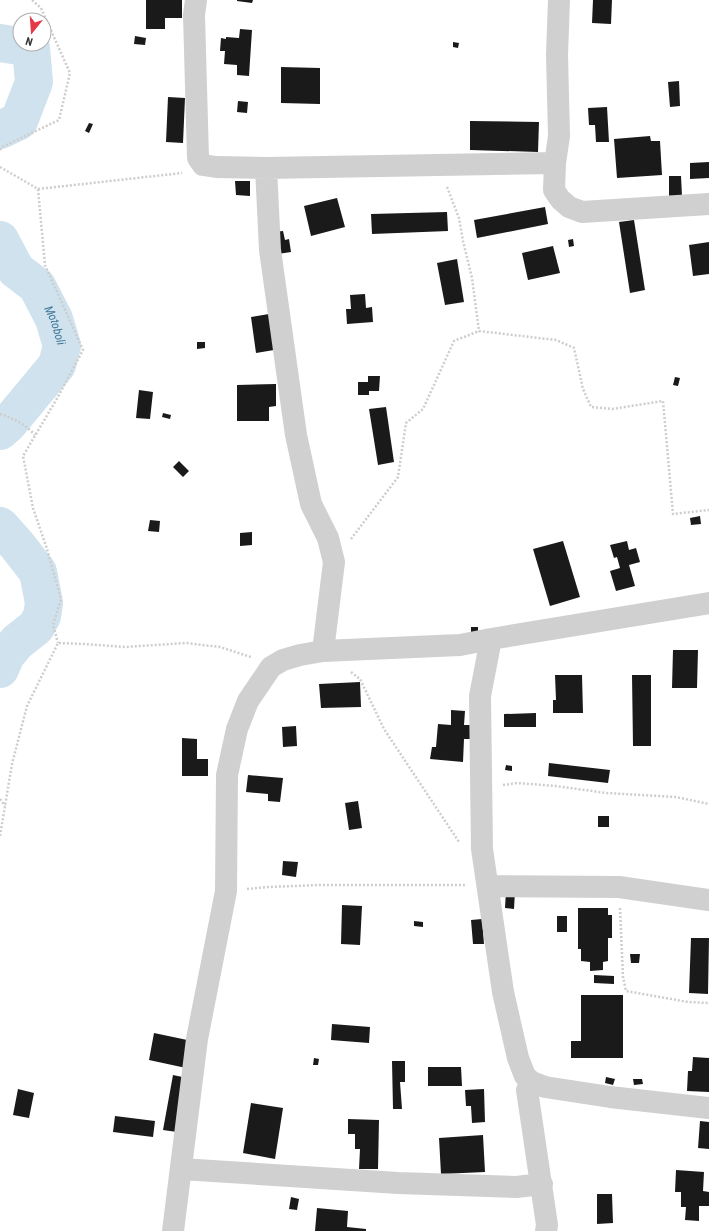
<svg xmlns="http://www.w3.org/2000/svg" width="709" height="1231" font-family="'Roboto Condensed',sans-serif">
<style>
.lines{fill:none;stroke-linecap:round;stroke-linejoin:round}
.river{stroke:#cfe2ee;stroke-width:38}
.building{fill:#1a1a1a}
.path{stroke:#cdcdcd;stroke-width:2.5;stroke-dasharray:2 2;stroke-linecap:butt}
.minor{stroke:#d0d0d0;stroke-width:22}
.labels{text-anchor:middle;stroke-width:4;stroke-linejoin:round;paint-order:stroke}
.water-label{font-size:12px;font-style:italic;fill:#3f7597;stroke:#fff}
</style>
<rect width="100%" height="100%" fill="#fff"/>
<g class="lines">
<g class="river">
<path d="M0,43L31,48L34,82L19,121L0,130"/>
<path id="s1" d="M0,240L16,270L37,286L54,319L62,346L57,365L9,423L0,431"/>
<path d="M0,526L17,545L38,572L44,603L42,616L36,627L17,642L6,655L0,669"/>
</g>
</g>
<path class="building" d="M146,0H182V18H165V29H146Z
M237,0H253L252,3L237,1Z
M593,0H612L611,24L592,23Z
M240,29L252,30L249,76L237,75V65L224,64L225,51H220L221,38L226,39V37L239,38Z
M135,36L146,38L145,45L134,44Z
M453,42L459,43L458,48L453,47Z
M281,67L320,68V104L281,103Z
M679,81L680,106L670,107L668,82Z
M168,97L185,98L183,143L166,142Z
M238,101L248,102L247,113L237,112Z
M607,107L609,142H596L595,125H589L588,108Z
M470,121L539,122L538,152L470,150Z
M89,123L93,124L89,133L85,131Z
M650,136L651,141H660L662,175L617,178L614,139Z
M709,162V178L690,179V163Z
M669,176H681L682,196H669Z
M235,181H250V196L236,195Z
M337,198L345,227L311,236L304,206Z
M545,207L548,224L477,238L474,220Z
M447,212L448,231L372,234L371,214Z
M634,220L645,290L630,293L619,222Z
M283,231L285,240L289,239L291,252L278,254L274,232Z
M573,239L574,246L569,247L568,240Z
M709,242V274L693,276L689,245Z
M553,246L560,273L528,280L522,253Z
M457,259L464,302L445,305L437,263Z
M365,294L366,308L372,307L373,322L347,324L346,309H351L350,295Z
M269,314L274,350L256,353L251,317Z
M197,342H205V348L197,349Z
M368,376H380L379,391H369V395H358V382H368Z
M675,377L680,378L678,386L673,385Z
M276,384V406L269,407V421H237V385Z
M139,390L153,392L150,419L136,418Z
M386,407L394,462L378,465L369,409Z
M163,413L171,415L170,419L162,417Z
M179,461L189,471L183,477L173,467Z
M700,516L701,524L691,525L690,518Z
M150,520L160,521L159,532L148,531Z
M252,532V545L240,546V533Z
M563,541L580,597L550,606L533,549Z
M627,541L629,550L636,548L640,562L629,565L635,586L616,591L610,571L620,568L617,557L614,558L610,545Z
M471,627H478V632H471Z
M673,650H698L697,688H672Z
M555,675H582L583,713H553V700H556Z
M632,675H651V746H633Z
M360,682L361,707L321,708L319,684Z
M451,710L465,711L464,725H471L470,739H464L463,762L430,759L432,747H436L438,724L451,725Z
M536,713V727H504V714Z
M296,726L297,746L283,747L282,727Z
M182,738L197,739V759H208V776H182Z
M549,763L610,770L608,783L548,776Z
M506,765L512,766V771L505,770Z
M248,775L283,778L280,802L268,801V794L246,792Z
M358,801L362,828L349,830L345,803Z
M598,816H609V827H598Z
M283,861L298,862L296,877L282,875Z
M506,890L515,891L514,909L505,908Z
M342,905L362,906L360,945L341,944Z
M578,908H608V915H612V938H608V961L603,962V970L590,971V962L581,961V949H578Z
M557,916H567V932H557Z
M482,919L484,944H473L471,920Z
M414,921L423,922V927L414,926Z
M691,938H709L708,994L689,993Z
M630,954H640L639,963H631Z
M594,975L614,976V984L594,983Z
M581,995H623V1058H571V1041H581Z
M332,1024L370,1027L369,1043L331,1040Z
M154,1033L192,1041L186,1068L149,1060Z
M693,1057L709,1058V1092L687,1091L688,1071H692Z
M314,1058L319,1059L318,1065H313Z
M392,1061H405V1082H400L402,1109H393Z
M428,1067H461L462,1086H428Z
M173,1075L187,1078L177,1132L163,1130Z
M606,1077L615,1079L613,1085L605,1083Z
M633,1079H642L643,1084L634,1085Z
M18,1089L34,1093L29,1118L13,1115Z
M484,1089L485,1122L472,1123L471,1106H466L465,1090Z
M251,1103L283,1108L275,1159L243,1153Z
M115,1116L155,1121L153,1137L113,1132Z
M348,1119L379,1120L378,1169H359L360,1149H355V1134H348Z
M700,1121L709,1122V1149L698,1148Z
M483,1135L485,1172L441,1174L439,1138Z
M676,1170L704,1172L703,1191L709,1192V1206H699V1221L685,1220L686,1207H681V1192H675Z
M597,1194H612L613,1223L597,1224Z
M291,1197L299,1199L297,1210L289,1209Z
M317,1208L348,1211L347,1227L366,1229V1231H315Z"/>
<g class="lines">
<path class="path" d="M0,150L2,147L59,120L70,73L41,8L32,0
M0,167L38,189L45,265L83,350L59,395L23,456L33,508L47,549L61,599L53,625L58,643
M447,187L459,218L463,241L472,278L479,331L556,340L574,348L583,389L591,407L612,409L663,401L673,514L709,510
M38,189L182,173
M0,414C13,418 26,425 35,435
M351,539L398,477L406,423L423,409L454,341L479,331
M351,672L360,679L384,729L459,842
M503,785L517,783L556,786L606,793L676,797L709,804
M0,799L5,806
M0,836L12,764L27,706L58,643L84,644L125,647L186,643L220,647L251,657
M247,889L268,887L320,885H466
M620,908L623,977L626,991L688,1002L709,1003"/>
<path class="minor" d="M196,0L194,15L198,158L203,165L216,167L266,168L555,163
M559,0L557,55L559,136L555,163L554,190L560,199L569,207L582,212L709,204
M266,168L270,250L296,435L311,504L328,538L334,562L323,651
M709,603L491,639L480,696L482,849L503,992L518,1058L525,1076L532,1082L545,1087L610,1097L709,1108
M488,886L619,887L709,900
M532,1082L527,1090L547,1225L546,1231
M181,1169L398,1183L516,1187L542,1184
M173,1231L197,1039L226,891L227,775L237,729L248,701L271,667L283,660L300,655L323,651L460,645L491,639"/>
</g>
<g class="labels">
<g class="water-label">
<text dy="4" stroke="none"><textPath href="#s1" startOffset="104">Motoboli</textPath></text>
</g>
</g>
<g transform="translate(32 32) rotate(197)"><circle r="19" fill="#ffffff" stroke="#adadad"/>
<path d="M0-3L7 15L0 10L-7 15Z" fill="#e63946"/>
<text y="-6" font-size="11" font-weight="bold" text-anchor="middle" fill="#333333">N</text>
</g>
</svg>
